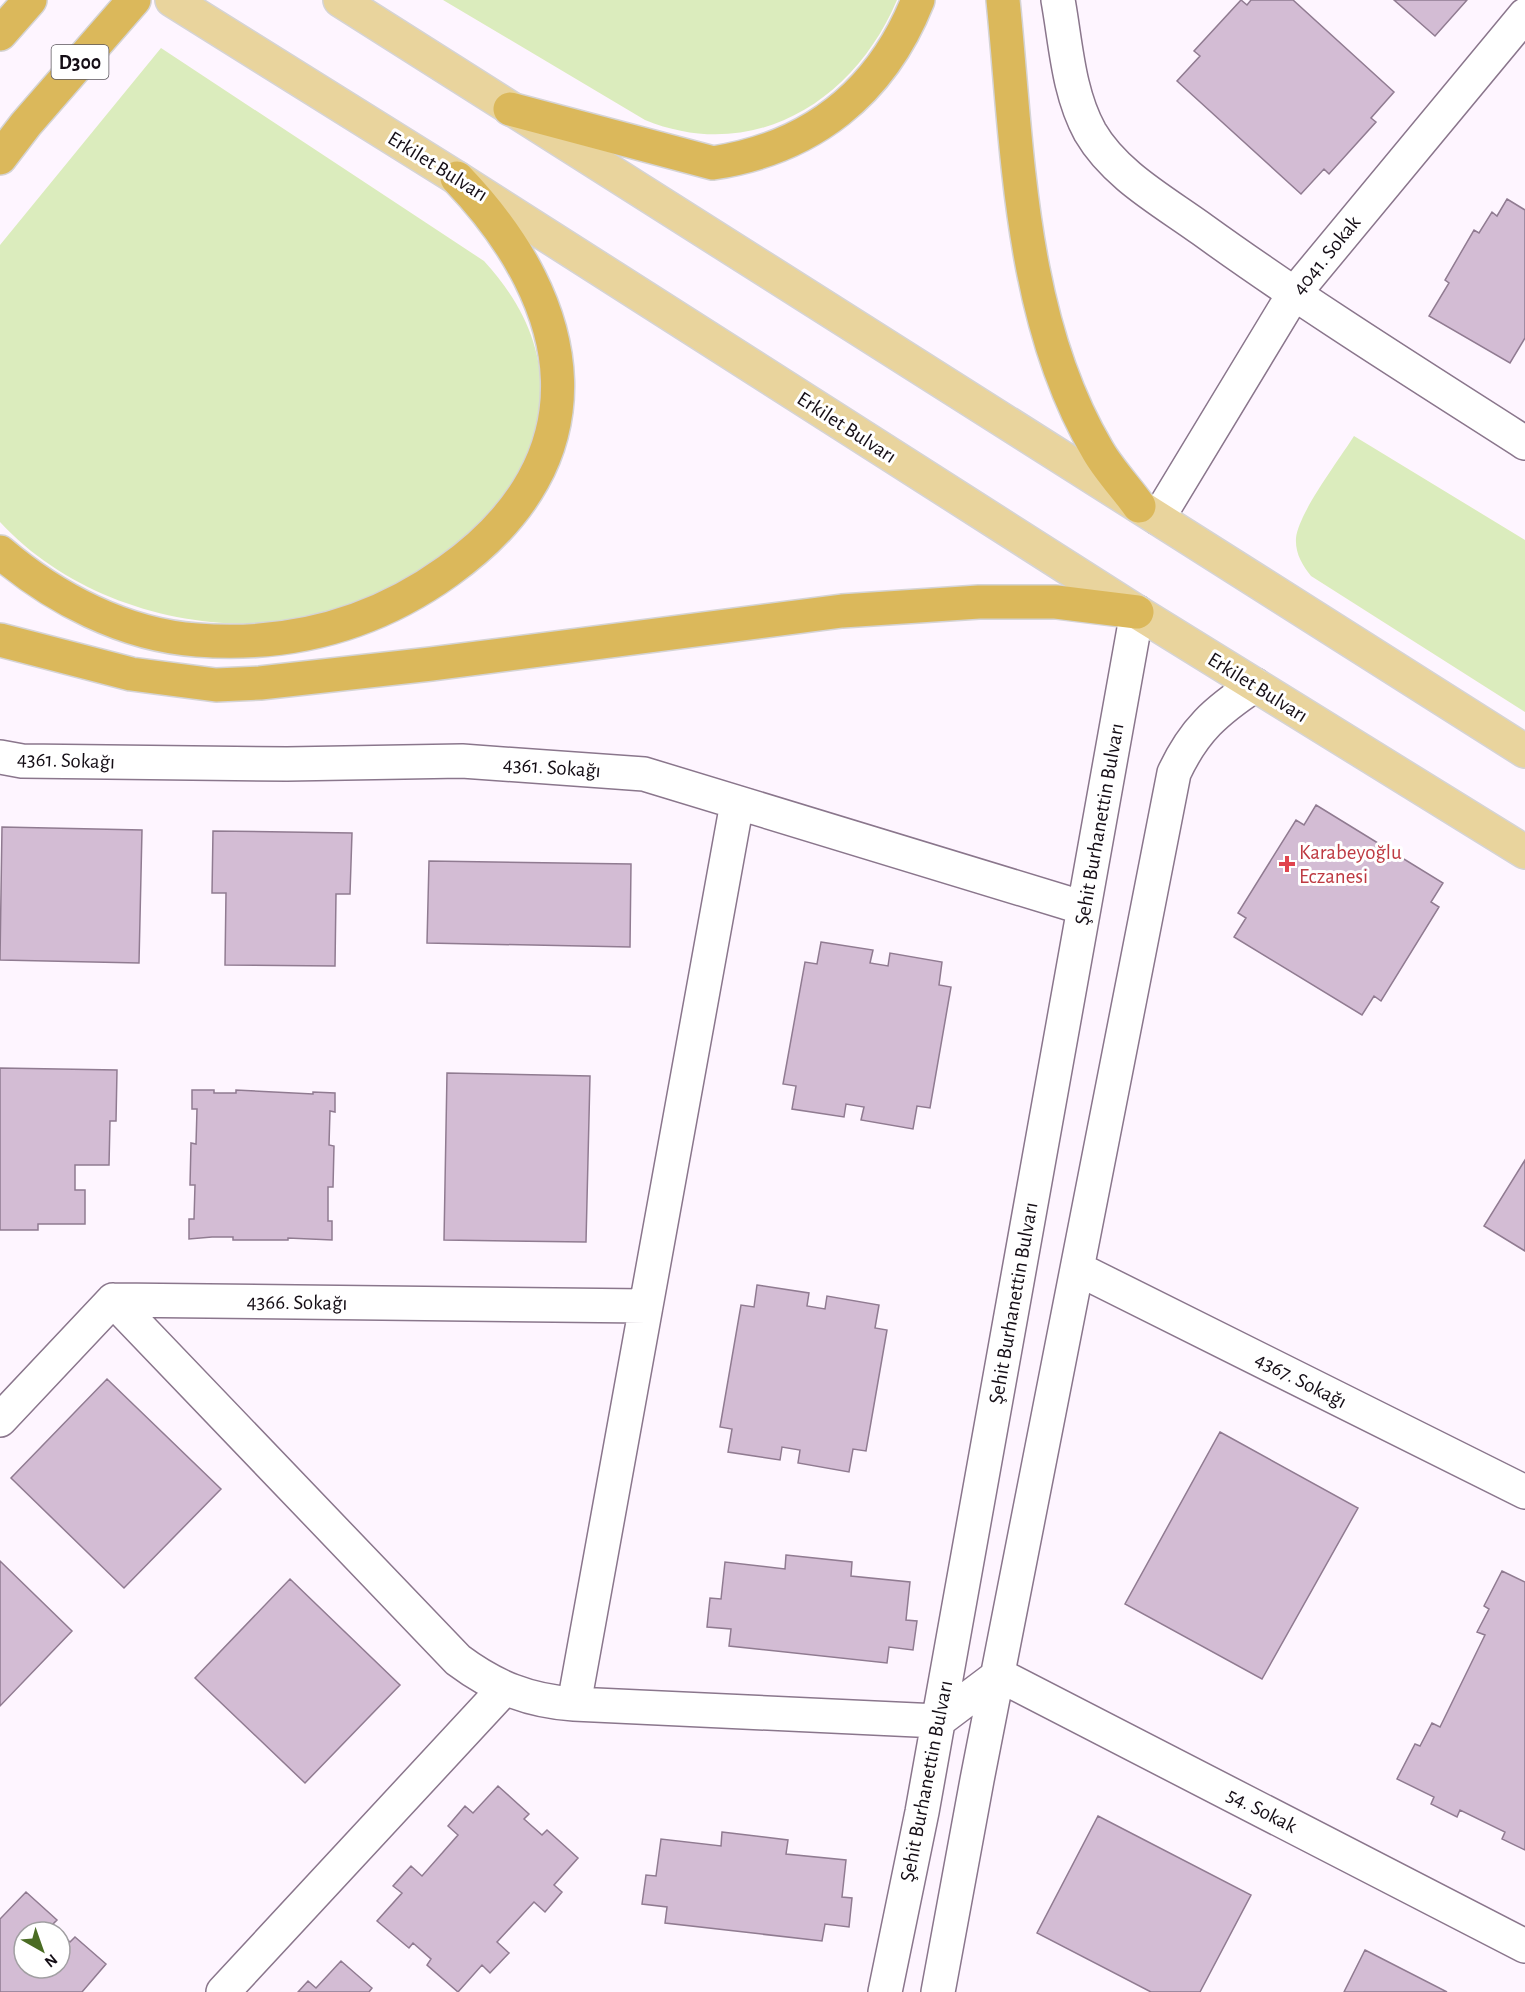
<svg xmlns="http://www.w3.org/2000/svg" width="1525" height="1992" font-family="'Alegreya Sans',sans-serif">
<style>
.green{fill:#dbecbd}
.building{fill:#d3bcd4;stroke:#907b91;stroke-width:1.5}
.lines{fill:none;stroke-linecap:round;stroke-linejoin:round}
.minor-casing{stroke:#8a768c;stroke-width:36}
.major-casing{stroke:#d5d4d5;stroke-width:36}
.highway-casing{stroke:#d5d4d5;stroke-width:36}
.minor{stroke:#fff;stroke-width:33}
.major{stroke:#e9d49d;stroke-width:33}
.highway{stroke:#dbb85b;stroke-width:33}
.health-dot{fill:#e0444e;stroke:#fff;stroke-width:2}
.labels{text-anchor:middle;stroke-width:6;stroke-linejoin:round;paint-order:stroke}
.shield{fill:#fff;stroke:#5b565c;stroke-width:1.5}
.shield-label{font-size:20px;font-weight:bold;fill:#150e16}
.street-label{font-size:21px;fill:#150e16;stroke:#fff}
.health-label{font-size:21px;fill:#be3a42;stroke:#fff;text-anchor:start}
</style>
<rect width="100%" height="100%" fill="#fef5ff"/>
<path class="green" d="M443,0H897C854,102 753,164 645,120Z
M161,48L484,261C619,407 491,564 335,611C221,645 80,609 0,522V245Z
M1354,436L1525,540V712L1311,576C1302,565 1295,553 1296,538C1299,512 1339,460 1354,436Z"/>
<path class="building" d="M1241,0L1247,5L1251,0H1293L1394,92L1371,118L1376,122L1329,174L1324,169L1301,194L1177,81L1200,56L1194,51Z
M1394,0H1467L1435,36Z
M1507,199L1525,210V338L1510,363L1429,316L1449,283L1445,280L1474,230L1479,233L1492,212L1497,216Z
M1316,805L1443,883L1431,902L1439,907L1381,1001L1374,996L1362,1015L1234,937L1246,918L1238,913L1296,820L1304,825Z
M2,827L142,830L139,963L0,960Z
M213,831L352,833L350,894H336L335,966L225,965L226,893H212Z
M429,861L631,864L630,947L427,943Z
M821,942L873,950L870,963L888,966L890,953L942,962L939,985L951,987L930,1108L917,1106L913,1129L861,1120L864,1107L846,1104L844,1117L792,1109L796,1086L783,1084L805,962L817,964Z
M0,1068L117,1070L116,1121H110L109,1165H75V1190H85V1224H38V1230H0Z
M447,1073L590,1076L586,1242L444,1240Z
M192,1090H214V1093H236V1090L313,1094V1092L335,1093V1112L330,1111L329,1145L334,1146L333,1187H328V1221H332V1240L288,1238V1240H233V1237H212L189,1239V1219H194L195,1185H190L191,1143L196,1144L197,1109H192Z
M1525,1160V1251L1484,1226Z
M757,1285L809,1293L807,1306L825,1309L827,1296L879,1305L875,1328L887,1330L866,1451L853,1449L849,1472L798,1463L800,1450L782,1447L780,1460L728,1452L732,1429L720,1427L741,1305L754,1307Z
M107,1379L221,1489L124,1588L11,1478Z
M1220,1432L1358,1508L1262,1679L1125,1604Z
M786,1555L852,1562L851,1576L910,1582L906,1620L917,1621L913,1650L889,1647L887,1663L729,1646L731,1629L707,1627L710,1598L721,1599L725,1562L785,1569Z
M0,1561L72,1631L0,1706Z
M1502,1571L1525,1582V1850L1502,1839L1505,1832L1460,1810L1457,1817L1431,1804L1434,1797L1397,1779L1415,1744L1420,1746L1432,1723L1440,1727L1485,1635L1477,1632L1489,1609L1484,1606Z
M290,1579L400,1685L305,1783L195,1678Z
M498,1786L529,1814L524,1819L542,1835L547,1830L578,1858L554,1885L562,1892L545,1912L534,1902L497,1942L509,1953L490,1973L482,1965L458,1992L427,1965L431,1959L413,1943L409,1948L377,1921L402,1893L393,1886L411,1866L422,1876L458,1835L448,1826L465,1806L473,1813Z
M1098,1816L1251,1895L1200,1992H1151L1037,1933Z
M722,1832L788,1840L786,1854L846,1860L842,1897L852,1898L849,1927L825,1924L822,1941L665,1923L667,1907L642,1904L646,1875L656,1876L661,1839L721,1846Z
M26,1892L57,1920L52,1925L59,1932H24V1968H60V1933L70,1942L75,1937L106,1964L82,1992H0V1919Z
M1365,1950L1447,1992H1344Z
M341,1961L372,1988L369,1992H298L308,1981L316,1988Z"/>
<g class="lines">
<g class="minor-casing">
<path id="minor" d="M1058,0C1066,44 1068,92 1090,132C1115,175 1163,201 1203,230C1307,305 1416,373 1525,443
M1158,518L1293,295L1525,15
M0,757L22,761L287,764L462,761L644,774L1084,908
M1078,1269L1525,1492
M113,1300L458,1660C494,1687 529,1701 574,1704L938,1721L999,1675L1525,1946
M0,1420L113,1300L646,1306
M574,1704L737,803
M223,1992L504,1689
M885,1992L922,1812L1137,612
M938,1992L977,1780L1174,773C1194,730 1216,711 1255,685"/>
</g>
<g class="major-casing">
<path id="major" d="M172,0L457,178L1137,612L1525,852
M340,0L1525,751"/>
</g>
<g class="highway-casing">
<path id="highway" d="M1003,0C1018,150 1019,318 1098,451C1109,470 1126,488 1139,506
M0,34L30,0
M510,109L713,163C811,148 881,93 918,0
M0,158L26,124L134,0
M0,552C54,598 124,635 197,640C288,647 373,625 448,571C605,459 580,306 457,178
M0,640L131,674L216,685L260,683L431,664L842,611L979,602H1056L1137,612"/>
</g>
<use href="#minor" class="minor"/>
<use href="#major" class="major"/>
<use href="#highway" class="highway"/>
</g>
<path class="health-dot" d="M1284 855h6v6h6v6h-6v6h-6v-6h-6v-6h6z"/>
<g class="labels">
<rect class="shield" x="51.5" y="45" width="57" height="34" rx="4.5"/>
<g class="shield-label">
<text x="80" y="69">D300</text>
</g>
<g class="street-label">
<text transform="translate(438 166) rotate(32)" y="7">Erkilet Bulvarı</text>
<text transform="translate(1326 255) rotate(-51)" y="7">4041. Sokak</text>
<text transform="translate(847 427) rotate(33)" y="7">Erkilet Bulvarı</text>
<text transform="translate(1258 687) rotate(32)" y="7">Erkilet Bulvarı</text>
<text transform="translate(66 760) rotate(2)" y="7">4361. Sokağı</text>
<text transform="translate(552 767) rotate(4)" y="7">4361. Sokağı</text>
<text transform="translate(1099 824) rotate(-80)" y="7">Şehit Burhanettin Bulvarı</text>
<text transform="translate(297 1302) rotate(1)" y="7">4366. Sokağı</text>
<text transform="translate(1013 1303) rotate(-80)" y="7">Şehit Burhanettin Bulvarı</text>
<text transform="translate(1301 1380) rotate(27)" y="7">4367. Sokağı</text>
<text transform="translate(926 1781) rotate(-79)" y="7">Şehit Burhanettin Bulvarı</text>
<text transform="translate(1262 1810) rotate(27)" y="7">54. Sokak</text>
</g>
<g class="health-label">
<text x="1299" y="859">Karabeyoğlu<tspan x="1299" dy="24">Eczanesi</tspan></text>
</g>
</g>
<g transform="translate(42 1950) rotate(140)"><circle r="28" fill="#ffffff" stroke="#a19fa2" stroke-width="1.5"/>
<path d="M0-4.5L10 22L0 15L-10 22Z" fill="#4a6c23"/>
<text y="-9" font-size="16" font-weight="bold" text-anchor="middle" fill="#150e16">N</text>
</g>
</svg>
